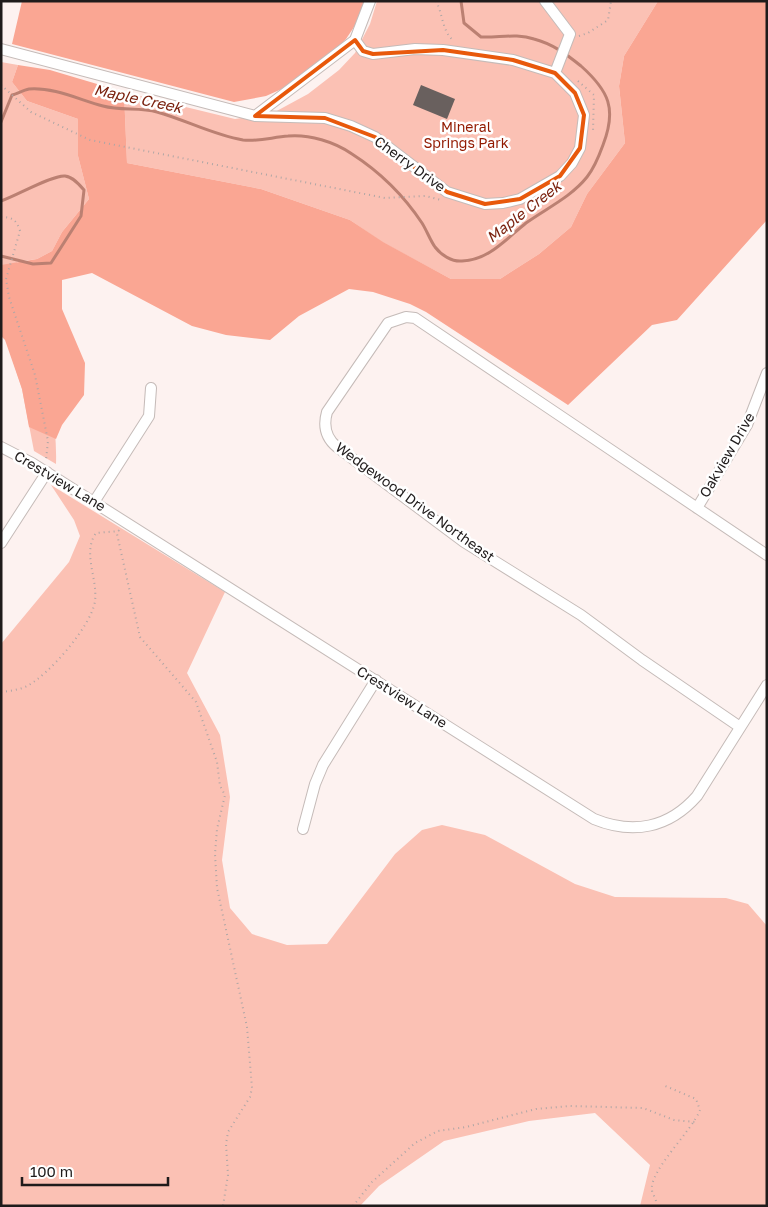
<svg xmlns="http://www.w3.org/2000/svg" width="768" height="1207" font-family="'Golos Text',sans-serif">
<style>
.green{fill:#fbc1b4}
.forest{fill:#faa693}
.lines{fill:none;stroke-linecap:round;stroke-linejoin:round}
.stream{stroke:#bb8072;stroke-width:3}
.building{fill:#69605e}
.minor-casing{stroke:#c5bbb8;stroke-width:12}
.path{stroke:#afa6a5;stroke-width:2;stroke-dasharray:1 4;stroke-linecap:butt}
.minor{stroke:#fff;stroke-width:10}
.marked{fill:none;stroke:#e8590c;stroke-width:4;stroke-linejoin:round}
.labels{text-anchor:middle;stroke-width:5;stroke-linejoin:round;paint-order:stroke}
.park-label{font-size:14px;fill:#921a00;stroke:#fff}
.street-label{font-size:14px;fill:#1f1b1b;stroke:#fff}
.water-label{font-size:15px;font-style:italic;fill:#7b220f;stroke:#fff}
</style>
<rect width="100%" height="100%" fill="#fdf2f0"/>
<path class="green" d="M377,1H658L624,56L619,86L625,143L587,194L571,227L539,254L500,279H451L382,242L350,220L261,189L127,163L124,92L235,119L273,113L308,94L339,70L355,53L370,24Z
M1,62L18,65L12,82L27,101L78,119V156L89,199L62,232L52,251L37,259L17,262C34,328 58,396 56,464L34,451L22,389L1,324Z
M51,485L225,592L187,673L220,735L230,797L222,860L230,908L252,934L287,945L327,944L395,854L422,830L442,825L485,835L575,884L615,897L726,898L748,904L767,926V1206H640L650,1165L595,1113L529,1121L444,1141L379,1186L360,1206H1V644L69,562L80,536L74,520Z"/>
<path class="forest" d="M22,1H364L362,15L346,39L313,75L266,96L234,102L12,44Z
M658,1H767V220L677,320L652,325L568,405L426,312L410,304L373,292L349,289L299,316L270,340L226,335L192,326L92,273L62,280V309L85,363L84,395L62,425L56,439L29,427L22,389L5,340L1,336V265L37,259L52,251L62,232L89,199L78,156V119L27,101L12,82L18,65L50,70L124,92L127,163L261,189L350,220L383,242L451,279H500L539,254L571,227L587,194L625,143L619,86L624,56Z"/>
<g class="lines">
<path class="stream" d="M1,122L12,95C17,94 23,90 29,89C54,87 80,100 103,106C121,111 140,107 157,112C186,120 213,135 243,140C258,142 273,137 288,136C309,134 335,142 352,154C380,172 404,196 422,223C427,231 430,240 435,247C441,255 452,262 462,261C489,260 506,239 526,223C547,208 571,197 587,177C595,167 599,156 603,145C617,109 609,91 581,66C566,54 553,44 534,39C517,33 498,38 481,37L464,23L461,1
M1,201C16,196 52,175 65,176C73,177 79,184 84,190L81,216L51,263L33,264L1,256"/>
</g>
<path class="building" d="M421,85L455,99L447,119L413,105Z"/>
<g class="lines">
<g class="minor-casing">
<path id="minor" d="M545,1L570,34L555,73
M1,49L255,116L325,118L351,126L375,137L447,192L485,204L503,203L520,199L560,176L572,163L580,148L584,115L575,93L555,73L513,60L443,50L415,49L373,54L363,51L355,40
M255,116L355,40L370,1
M1,447L32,463L594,819C633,835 669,828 697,796L767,685
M94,502L149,416L151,388
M697,508L747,425L767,373
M1,543L47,472
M740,727L642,660L581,615L464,542L337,447C326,438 323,426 327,412L388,323L406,317L415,318L767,555
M303,829L315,784L323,765L376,680"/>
</g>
<path class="path" d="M436,1C443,14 442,32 454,41
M579,36L588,33L608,20L611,1
M578,81L594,95L593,131
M1,85L31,112L90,140L385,198L426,196L441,200
M1,217C12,217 17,220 20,231L6,279L9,297L35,375L48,441L46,460
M119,530L117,534L140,637L196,702L217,762L220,786L225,795L217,829L215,854L217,888L247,1027L252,1088L250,1097L228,1132L226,1144L228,1175L223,1206
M1,692C10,691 19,690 27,686C49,675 92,625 95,601C98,579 82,553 96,533L119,531
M656,1201C655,1197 652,1193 652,1190C649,1171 692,1131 700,1110L696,1099L663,1085
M353,1206L372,1182L415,1143L438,1131L466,1127L536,1109L570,1106L643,1108L674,1120L695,1122"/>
<use href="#minor" class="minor"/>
</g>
<path class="marked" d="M355,40L363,51L373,54L443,50L513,60L555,73L575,93L584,115L580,148L560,176L520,199L485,204L447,192L375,137L325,118L255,116Z"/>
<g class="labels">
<g class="park-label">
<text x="466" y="132">Mineral<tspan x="466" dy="16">Springs Park</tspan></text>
</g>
<g class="street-label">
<text transform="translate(410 164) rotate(36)" y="5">Cherry Drive</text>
<text transform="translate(727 455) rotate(-60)" y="5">Oakview Drive</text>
<text transform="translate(60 481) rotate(31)" y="5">Crestview Lane</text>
<text transform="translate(415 502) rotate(36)" y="5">Wedgewood Drive Northeast</text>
<text transform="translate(402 697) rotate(32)" y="5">Crestview Lane</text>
</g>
<g class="water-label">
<text transform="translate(138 99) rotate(12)" y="5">Maple Creek</text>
<text transform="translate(524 212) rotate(-38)" y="5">Maple Creek</text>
</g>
</g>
<rect width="768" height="1207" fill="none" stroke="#1f1b1b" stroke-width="5"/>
<path d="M22 1177v8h146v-8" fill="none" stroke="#1f1b1b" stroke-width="2.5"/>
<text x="30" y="1177" font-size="15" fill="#1f1b1b" stroke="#ffffff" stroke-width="4" paint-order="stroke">100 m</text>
</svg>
